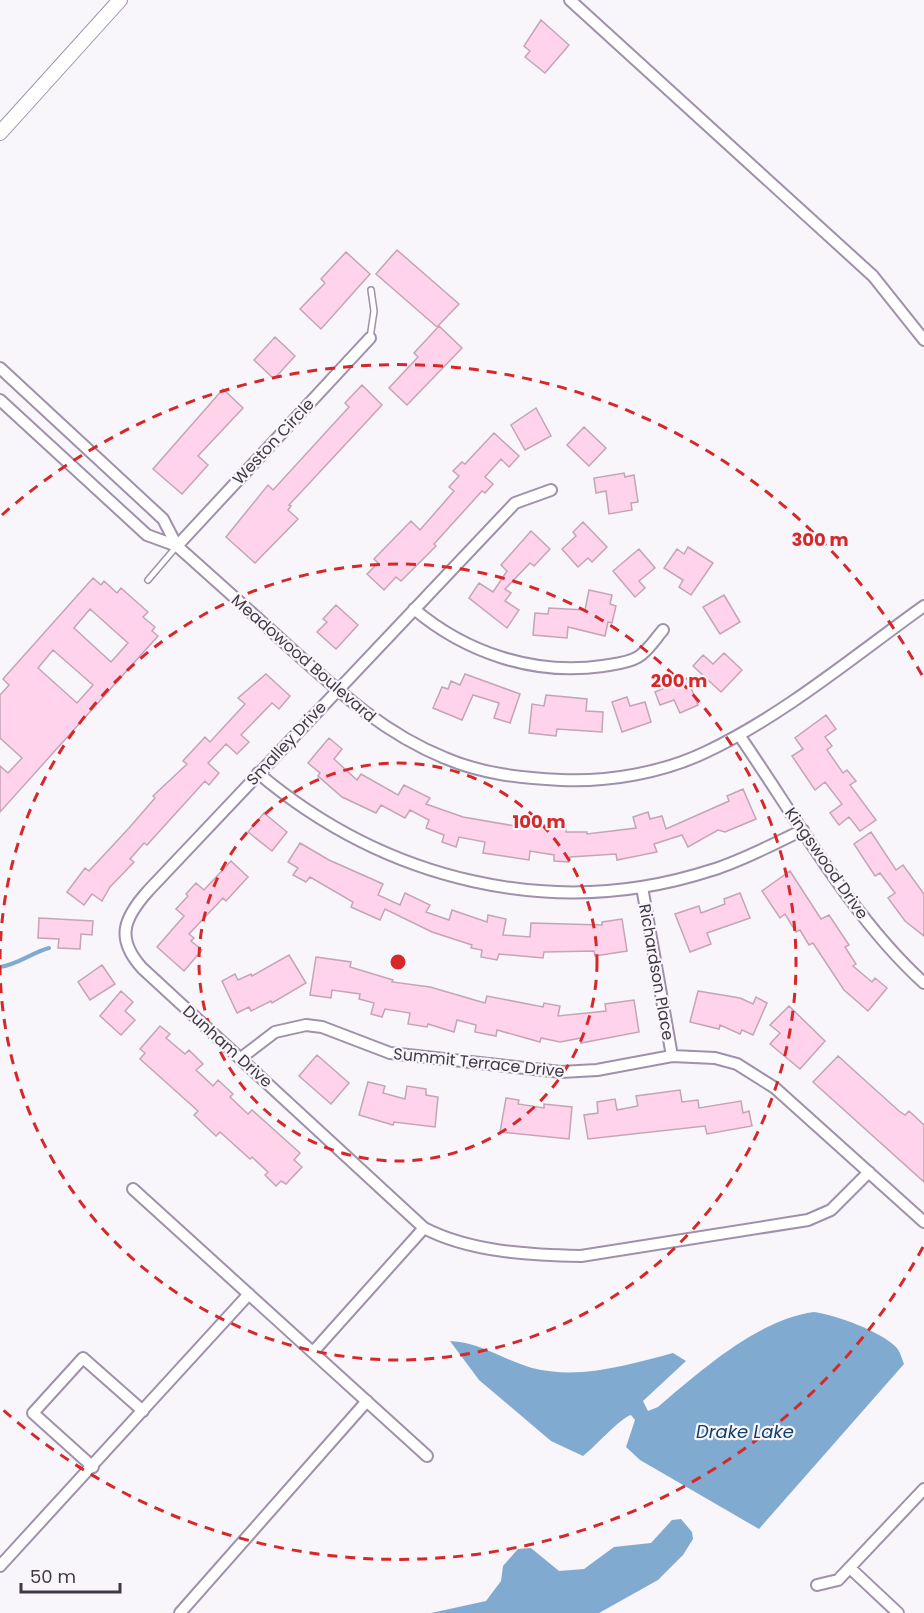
<svg xmlns="http://www.w3.org/2000/svg" width="924" height="1613" font-family="Poppins,sans-serif">
<style>
.water{fill:#81aad0}
.lines{fill:none;stroke-linecap:round;stroke-linejoin:round}
.stream{stroke:#81aad0;stroke-width:4}
.building{fill:#fed3eb;stroke:#c4a5b6;stroke-width:1.5;fill-rule:evenodd}
.service-casing{stroke:#a091ab;stroke-width:8}
.minor-casing{stroke:#a091ab;stroke-width:14}
.tertiary-casing{stroke:#a091ab;stroke-width:16}
.service{stroke:#fff;stroke-width:5}
.minor{stroke:#fff;stroke-width:10}
.tertiary{stroke:#fff;stroke-width:14}
.ring{fill:none;stroke:#d62828;stroke-width:3;stroke-dasharray:10 8}
.labels{text-anchor:middle;stroke-width:4.5;stroke-linejoin:round;paint-order:stroke}
.street-label{font-size:16px;fill:#403945;stroke:#f8f5fb}
.water-label{font-size:18px;font-style:italic;fill:#104065;stroke:#f8f5fb}
.centre{fill:#d62828;stroke:#f8f5fb;stroke-width:3}
.ring-label{font-size:18px;text-anchor:middle;font-weight:bold;fill:#d62828;stroke:#f8f5fb;stroke-width:4.5;stroke-linejoin:round;paint-order:stroke}
</style>
<rect width="100%" height="100%" fill="#f8f5fb"/>
<path class="water" d="M814,1312C836,1315 880,1331 896,1347C900,1351 902,1359 904,1364L759,1529L640,1460L626,1447L635,1420L631,1415C620,1418 595,1447 583,1456L551,1441L479,1380L450,1341C479,1342 504,1360 532,1368C579,1380 628,1365 673,1353L686,1361L643,1401L648,1411L658,1407C700,1371 759,1319 814,1312Z
M681,1519L692,1532L693,1539L683,1555L658,1580L599,1613H431L486,1601L501,1581L503,1566L518,1549L531,1548L559,1571L584,1569L614,1547L651,1543L672,1520Z"/>
<g class="lines">
<path class="stream" d="M0,967C19,964 31,953 49,948"/>
</g>
<path class="building" d="M541,20L569,45L545,73L525,57L530,51L524,46Z
M397,250L459,304L437,327L376,274Z
M346,252L370,274L321,329L300,309L325,283L321,279Z
M439,326L462,348L407,405L389,388L418,357L414,353Z
M275,337L295,356L274,379L254,360Z
M362,385L382,405L289,505L291,506L288,510L298,519L255,563L226,537L268,485L273,490L349,407L345,403Z
M223,389L243,408L198,456L208,465L182,494L153,469Z
M536,408L551,436L525,450L511,425Z
M584,427L606,448L589,466L567,445Z
M494,433L519,456L509,467L501,459L485,477L493,484L485,493L482,491L434,544L436,546L401,581L396,577L384,590L367,574L378,563L374,559L411,521L420,530L454,491L449,487L459,476L453,471L462,462L465,464Z
M624,473L625,477L634,475L638,502L631,503L632,510L609,514L606,491L596,493L594,478Z
M583,522L607,547L592,562L588,558L578,567L562,549L576,536L573,532Z
M531,531L550,549L534,566L530,563L505,589L511,593L505,601L519,610L507,628L469,598L479,583L493,592L507,571L501,565Z
M688,547L713,563L691,595L679,587L683,580L664,568L677,549L684,554Z
M639,549L655,568L639,581L645,588L635,597L613,571Z
M93,578L101,585L104,581L117,593L121,588L148,612L143,617L155,627L152,631L158,636L0,812V766L8,773L22,758L0,738V695L9,685L3,679ZM90,609L128,643L111,662L74,628ZM53,650L93,685L77,703L38,668Z
M589,590L612,595L610,604L616,606L612,623L608,622L605,636L568,627L567,638L533,635L535,613L548,614L549,608L585,610Z
M724,595L740,622L720,634L703,607Z
M336,605L358,625L336,649L317,632L327,622L323,619Z
M724,653L742,670L721,692L693,666L703,655L713,664Z
M266,674L290,696L279,709L272,703L241,735L249,742L237,754L226,744L208,763L219,773L209,785L205,781L147,845L144,843L130,859L134,862L110,887L102,901L92,894L84,905L67,892L85,868L89,871L129,828L155,798L153,796L187,764L183,761L205,737L210,742L245,704L238,698Z
M465,674L520,694L510,723L494,718L499,703L473,695L462,720L433,708L442,687L448,689L451,681L460,685Z
M687,678L698,705L680,713L674,700L660,705L655,692Z
M546,695L587,699L586,711L603,712L602,732L557,729L556,736L529,733L532,704L544,706Z
M627,697L630,706L645,702L651,722L622,732L612,702Z
M826,715L836,729L825,737L832,746L827,750L843,773L847,770L856,781L850,785L876,820L860,831L849,817L839,825L830,813L842,804L825,782L815,790L792,756L803,749L795,738Z
M329,738L342,749L334,759L357,780L361,774L398,795L404,785L430,798L426,804L463,817L515,826L516,820L546,825L545,827H566V832H587V834L636,828L633,817L648,812L650,819L662,816L666,829L729,801L727,796L743,789L756,819L725,832L718,830L688,847L682,835L654,844L657,852L617,860L616,854L570,857L569,862L554,861V855L530,851L529,860L483,853L485,842L459,837L456,847L442,842L444,835L426,828L429,820L410,810L405,818L381,805L376,813L342,797L318,776L320,773L308,763Z
M264,813L287,832L272,851L248,832Z
M871,832L896,870L903,865L924,894V936L905,921L888,898L895,893L880,873L875,876L854,844Z
M300,843L329,860L383,884L378,895L400,905L405,893L430,905L426,912L449,920L452,910L487,922L488,915L506,919L503,935L530,937L531,923L602,925V922L622,919L627,951L595,956L594,951L544,952L543,958L499,954L497,960L481,957L482,950L471,948L472,945L432,932L385,909L380,920L351,907L353,902L310,877L306,882L293,875L298,868L288,862Z
M231,861L248,877L226,901L223,898L189,934L194,938L191,941L202,950L184,971L157,947L184,916L176,909L188,896L186,894L196,883L204,890Z
M790,871L821,919L829,915L849,945L845,947L856,964L853,966L872,982L875,978L887,988L868,1011L844,990L813,943L809,945L800,930L796,932L785,914L780,918L762,891Z
M740,893L750,918L707,933L711,944L690,952L675,914L699,906L701,913L725,904L724,899Z
M39,918L93,921L92,935L81,934L80,949L58,948L59,939L38,938Z
M289,955L306,983L272,1003L271,1001L251,1011L249,1007L237,1013L222,981L235,974L238,980L251,974L252,976Z
M316,957L351,962L350,967L393,980L392,982L430,987L485,1003L487,996L543,1007L544,1003L560,1006L558,1016L606,1011L605,1004L634,1000L639,1032L581,1043V1038L560,1042L541,1038L540,1042L497,1030L496,1036L475,1032L476,1025L457,1020L454,1032L428,1024L427,1027L408,1024L410,1013L385,1009L382,1017L371,1014L374,1003L359,999L360,994L332,990L331,998L310,995Z
M102,965L115,984L90,1000L78,982Z
M121,991L133,1002L125,1011L135,1020L121,1035L100,1016Z
M698,991L740,998L753,1004L756,997L767,1003L753,1035L742,1030L740,1034L720,1025L719,1029L690,1022Z
M789,1006L825,1041L800,1069L770,1044L780,1033L770,1025Z
M160,1026L170,1034L166,1038L185,1054L189,1050L203,1064L196,1070L213,1086L218,1080L233,1094L230,1097L248,1114L252,1110L300,1153L294,1160L302,1167L286,1184L281,1181L276,1186L265,1175L268,1172L252,1157L250,1159L220,1132L216,1136L194,1115L198,1111L140,1059L145,1053L140,1049Z
M317,1055L349,1083L331,1104L299,1076Z
M838,1056L899,1111L905,1115L909,1111L924,1125V1182L813,1082Z
M368,1082L385,1086L383,1093L405,1099L407,1086L426,1089V1095L438,1097L435,1127L394,1122L393,1125L359,1115Z
M680,1090L682,1102L698,1100L699,1108L741,1101L743,1113L749,1111L752,1126L707,1134L705,1126L588,1139L584,1115L598,1113L597,1102L615,1099L617,1110L638,1106L636,1096Z
M506,1098L519,1100L518,1104L544,1108V1104L572,1107L569,1139L500,1132Z"/>
<g class="lines">
<g class="service-casing">
<path id="service" d="M370,338L374,311L371,290
M148,580L177,546"/>
</g>
<g class="minor-casing">
<path id="minor" d="M570,0L873,276L924,340
M0,368L163,519L177,546C214,579 251,612 288,646C337,690 383,733 445,758C482,774 521,778 561,780C609,782 662,773 706,752C784,715 854,656 924,606
M0,400L147,535L177,546
M551,490L515,503L148,891C124,918 115,938 142,968L424,1228C470,1252 530,1255 581,1256L808,1220L831,1210L869,1172
M177,546L370,338
M414,609C466,653 535,676 603,666C615,664 628,663 638,657C648,651 656,638 663,630
M739,735C795,816 851,917 924,983
M258,773C385,880 552,922 712,870C744,860 773,844 803,830
M642,887L672,1056
M241,1058L275,1032L306,1025L322,1027L390,1053L561,1072L597,1070L672,1056L715,1058L737,1064L775,1088L924,1222
M133,1189L427,1456
M313,1352L424,1228
M93,1467L33,1413L83,1358L143,1411
M0,1566L249,1294
M850,1568L898,1613
M817,1585L838,1580L924,1489
M180,1613L367,1401"/>
</g>
<g class="tertiary-casing">
<path id="tertiary" d="M0,133L120,0"/>
</g>
<use href="#service" class="service"/>
<use href="#minor" class="minor"/>
<use href="#tertiary" class="tertiary"/>
</g>
<g class="ring">
<circle cx="398" cy="962" r="199"/>
<path d="M0 959A398 398 0 1 1 0 965"/>
<path d="M923 1247A597 597 0 0 1 2 1409M2 515A597 597 0 0 1 923 677"/>
</g>
<g class="labels">
<g class="street-label">
<text transform="translate(273 441) rotate(-47)" y="6">Weston Circle</text>
<text transform="translate(304 658) rotate(41)" y="6">Meadowood Boulevard</text>
<text transform="translate(286 743) rotate(-47)" y="6">Smalley Drive</text>
<text transform="translate(827 863) rotate(55)" y="6">Kingswood Drive</text>
<text transform="translate(657 972) rotate(80)" y="6">Richardson Place</text>
<text transform="translate(228 1046) rotate(42)" y="6">Dunham Drive</text>
<text transform="translate(479 1062) rotate(6)" y="6">Summit Terrace Drive</text>
</g>
<g class="water-label">
<text x="745" y="1438">Drake Lake</text>
</g>
</g>
<circle cx="398" cy="962" r="9" class="centre"/>
<g class="ring-label">
<text x="820" y="546">300 m</text>
<text x="679" y="687">200 m</text>
<text x="539" y="828">100 m</text>
</g>
<path d="M21 1583v9h99v-9" fill="none" stroke="#403945" stroke-width="3"/>
<text x="30" y="1583" font-size="18" fill="#403945" stroke="#f8f5fb" stroke-width="4.5" paint-order="stroke">50 m</text>
</svg>
